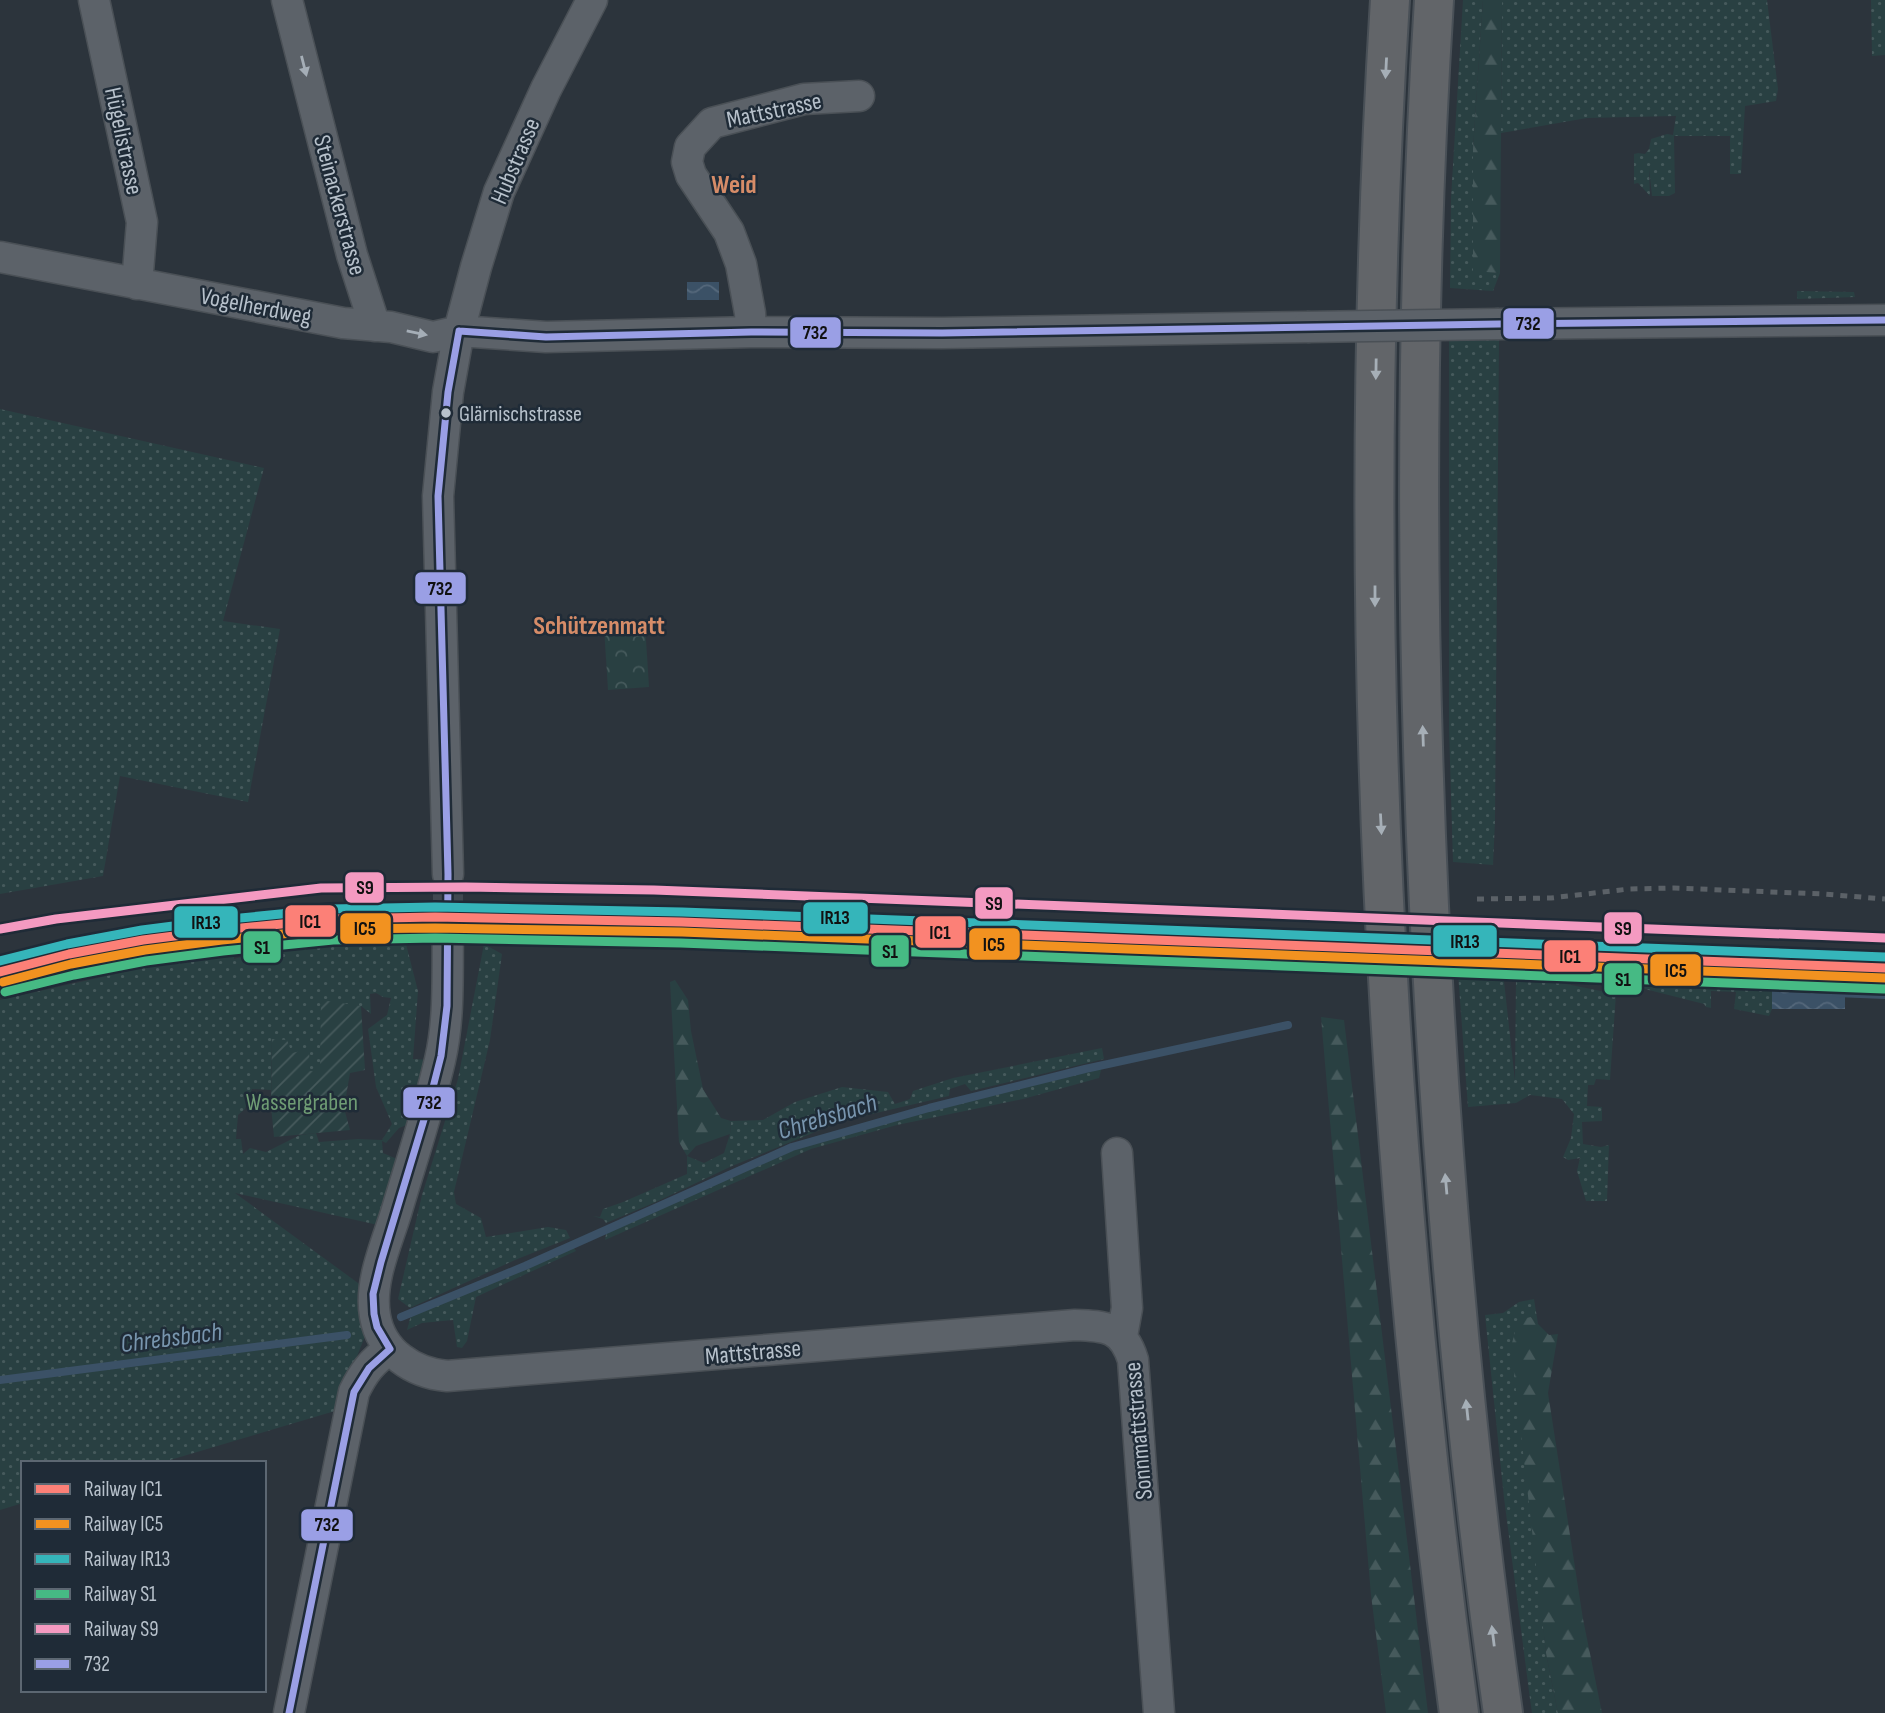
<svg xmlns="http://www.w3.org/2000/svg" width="1885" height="1713" font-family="'Sofia Sans Condensed',sans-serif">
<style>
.grass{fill:url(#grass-dots);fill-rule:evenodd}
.forest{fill:url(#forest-firs)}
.park{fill:url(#park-crowns)}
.garden{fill:url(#garden-furrows)}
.water{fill:url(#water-waves)}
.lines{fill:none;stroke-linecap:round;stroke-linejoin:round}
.stream{stroke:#3b5166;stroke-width:8}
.minor-tunnel{stroke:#414951;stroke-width:30;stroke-dasharray:30 15;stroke-linecap:butt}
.minor-casing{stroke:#4a5056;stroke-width:33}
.highway-casing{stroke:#495057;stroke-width:42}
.minor{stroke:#5c6269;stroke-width:30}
.highway{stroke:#626569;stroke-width:38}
.rail{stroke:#5b6167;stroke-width:5;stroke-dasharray:7 7;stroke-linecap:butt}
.minor-bridge-casing{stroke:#4a5056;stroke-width:33;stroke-linecap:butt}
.minor-bridge{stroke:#5c6269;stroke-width:30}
.bus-1-casing{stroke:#1f2b37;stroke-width:12}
.bus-1{stroke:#9a9fe5;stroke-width:7}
.rail-1-casing{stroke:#1f2b37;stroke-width:14}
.rail-2-casing{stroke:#1f2b37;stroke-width:14}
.rail-3-casing{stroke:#1f2b37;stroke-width:14}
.rail-4-casing{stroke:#1f2b37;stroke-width:14}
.rail-5-casing{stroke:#1f2b37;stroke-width:14}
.rail-1{stroke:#fc8077;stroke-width:9}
.rail-2{stroke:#f29220;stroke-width:9}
.rail-3{stroke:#35b5ba;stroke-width:9}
.rail-4{stroke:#46ba84;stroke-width:9}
.rail-5{stroke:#f49ac1;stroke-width:9}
.oneway{fill:#a5aeb7}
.oneway2{fill:#a6afb7}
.bus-dot{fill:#b7c1cb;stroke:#1f2b37;stroke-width:2.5}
.labels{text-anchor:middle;stroke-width:5;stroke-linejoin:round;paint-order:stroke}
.bus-label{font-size:22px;fill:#b7c1cb;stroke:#1f2b37;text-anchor:start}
.street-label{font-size:24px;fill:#b7c1cb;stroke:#1f2b37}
.park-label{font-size:24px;fill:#6f9c74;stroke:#1f2b37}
.neighbourhood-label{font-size:26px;font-weight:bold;fill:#d68c68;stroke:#1f2b37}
.water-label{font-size:26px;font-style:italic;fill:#7895ae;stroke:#1f2b37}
.line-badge{stroke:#1f2b37;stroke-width:2.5}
.pale-badge-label{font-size:19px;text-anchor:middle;font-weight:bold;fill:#111}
</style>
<defs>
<pattern id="grass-dots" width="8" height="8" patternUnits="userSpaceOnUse" patternTransform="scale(1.75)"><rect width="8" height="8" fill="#294042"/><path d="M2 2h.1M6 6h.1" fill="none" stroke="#465a5c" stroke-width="1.8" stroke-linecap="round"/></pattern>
<pattern id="forest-firs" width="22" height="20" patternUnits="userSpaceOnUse" patternTransform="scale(1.75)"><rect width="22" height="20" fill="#294042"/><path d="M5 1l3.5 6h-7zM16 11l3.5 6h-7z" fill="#465a5c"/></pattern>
<pattern id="park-crowns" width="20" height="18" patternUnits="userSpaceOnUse" patternTransform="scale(1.75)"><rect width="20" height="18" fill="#294042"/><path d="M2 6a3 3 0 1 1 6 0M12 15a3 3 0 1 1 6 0" fill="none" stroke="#465a5c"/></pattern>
<pattern id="garden-furrows" width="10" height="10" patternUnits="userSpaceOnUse" patternTransform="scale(1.75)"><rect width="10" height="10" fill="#294042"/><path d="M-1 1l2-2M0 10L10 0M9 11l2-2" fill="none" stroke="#465a5c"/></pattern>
<pattern id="water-waves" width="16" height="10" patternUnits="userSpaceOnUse" patternTransform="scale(1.75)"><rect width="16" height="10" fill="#3b5166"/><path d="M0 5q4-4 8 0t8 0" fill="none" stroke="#55687b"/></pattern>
</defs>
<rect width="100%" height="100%" fill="#2c343c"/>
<path class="grass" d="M1463,0H1483L1473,149V270L1500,273L1493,291L1450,288L1451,198Z
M1502,0H1767L1778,89L1776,101L1745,106L1741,174H1730V136H1674L1675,193L1669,196H1652L1649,168L1650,196L1638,183L1634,184V154L1638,153L1645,154L1649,149L1651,139L1667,134L1673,135L1676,116L1587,118L1501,133Z
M1871,0H1885V55L1872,56Z
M1797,291L1853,292H1854L1855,297L1797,299Z
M1499,340L1495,821L1493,865L1453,862L1449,729V341Z
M0,409L264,468L223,621L280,629L248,802L120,776L103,876L0,894Z
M409,932L406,944L418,991L413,1059L430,1060L412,1123L399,1128L386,1143L382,1141L383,1153L397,1159L378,1225L235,1193L373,1294L374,1314L335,1411L160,1463H23V1503L0,1510V1000L169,962L234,955V959L322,934ZM376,993L383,997L391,998L387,1015L368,1029L376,1087L392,1124L382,1140L358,1139L319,1142L316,1133L300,1135L266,1152L250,1148L243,1154L241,1139H236L238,1115L245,1109L252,1089L271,1090L272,1039L292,1053L310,1072H321L361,1006L371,1014L370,994Z
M484,944L502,954L490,1040L454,1192L456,1204L481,1218L486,1237L548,1227L566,1230L570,1238L515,1260L410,1308L398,1299L422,1195L458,1079Z
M1503,972L1515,1081L1516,979H1541L1616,994L1610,1080L1596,1079L1594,1085H1588L1587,1106L1602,1107V1121L1582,1122L1583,1144L1601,1147L1609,1145L1607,1201H1586L1577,1171L1580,1158L1568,1160L1563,1157L1571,1138L1574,1114L1562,1099L1530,1095L1516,1103L1468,1107L1458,973Z
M1629,985L1773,987L1772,1009L1769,1016L1734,1009L1736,992L1711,991V1008L1706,1007L1704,1004Z
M1102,1048L1104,1059L971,1091L965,1084L950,1089L949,1096L842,1121L732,1166L656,1202L606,1223L603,1219L593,1216L600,1217L603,1209L623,1202L687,1174V1156L704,1163L724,1153L730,1134L731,1121L763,1120L795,1102L842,1087L888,1092L895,1104L910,1099L913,1091L953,1078Z
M1102,1066L1099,1078L1023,1099L897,1125L811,1149L605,1240L607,1229L612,1226L754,1165L835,1135L975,1095Z
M571,1244L576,1251L476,1297L467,1341L462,1348L457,1347L453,1320L422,1323L407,1330L411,1315Z
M1534,1299L1538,1324L1531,1317L1537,1563L1546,1653L1558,1713H1532L1530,1699L1504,1498L1485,1315L1503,1313L1519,1302Z"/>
<path class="forest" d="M1483,0H1502L1500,273L1473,271V149Z
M675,980L688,1000L691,1031L703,1089L721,1118L731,1121L730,1134L696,1146L687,1156L679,1142L670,982Z
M1321,1017L1344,1020L1428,1713H1386L1371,1595Z
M1531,1317L1549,1335L1558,1334L1548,1393L1583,1619L1602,1713H1558L1546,1653L1511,1347L1518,1320Z"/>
<path class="park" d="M645,624L649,687L608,690L604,627Z"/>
<path class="garden" d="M321,1000L361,1006L365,1070L350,1073L344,1108L350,1130L274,1137L271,1106L272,1039L287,1040L292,1053L309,1049L310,1071L320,1072Z"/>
<path class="water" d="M687,282H719V300H687Z
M1845,989V1009H1772V990Z"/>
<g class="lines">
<path class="stream" d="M1836,993L1885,995
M401,1317L525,1266L792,1147L929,1108L1085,1069L1288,1025
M0,1380L347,1335"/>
<path class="minor-tunnel" d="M448,874V928"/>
<g class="minor-casing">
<path id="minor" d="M94,0L142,222L137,284
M287,0L352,255L375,326
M0,257L343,323L391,327L433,337L459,331L546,337L751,332L942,333L1307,327
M1499,324L1885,320
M751,332L750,313L741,264L729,232L691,175L687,162L690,147L712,123L804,99L859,96
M448,874L438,496L448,392L459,331L476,267L499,192L546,89L592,0
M448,928C447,971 450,1017 440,1060C428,1112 411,1162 396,1213C386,1245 369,1282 375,1316C381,1352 413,1373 447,1376L1075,1325C1106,1326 1123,1327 1133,1360L1159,1713
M1117,1153L1127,1308L1122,1336
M289,1713L354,1392C363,1373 372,1361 390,1349"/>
</g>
<g class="highway-casing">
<path id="highway" d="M1390,0C1354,571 1382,1146 1459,1713
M1434,0C1415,302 1415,604 1429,906C1442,1175 1465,1445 1503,1713"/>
</g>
<use href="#minor" class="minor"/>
<use href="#highway" class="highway"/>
<path class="rail" d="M1477,899L1551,898L1629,889L1674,888L1823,894L1885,899"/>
<g class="minor-bridge-casing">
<path id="minor-bridge" d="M1307,327L1499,324"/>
</g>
<use href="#minor-bridge" class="minor-bridge"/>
<g class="bus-1-casing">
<path id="bus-1" d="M459,331L546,337L751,332L942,333L1499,324L1885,320
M390,1349L377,1327L374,1314L373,1294L381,1262L429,1103L441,1056L447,1006L448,874L438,496L448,392L459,331
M289,1713L354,1392L369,1368L390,1349"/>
</g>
<use href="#bus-1" class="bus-1"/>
<g class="rail-1-casing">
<path id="rail-1" d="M0,972L69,954L143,940L221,930L332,919L435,917L682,922L1885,968"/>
</g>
<g class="rail-2-casing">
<path id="rail-2" d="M3,982L71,964L145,950L222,940L333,929L435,928L682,932L1885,978"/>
</g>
<g class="rail-3-casing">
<path id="rail-3" d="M0,961L67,944L142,930L220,920L331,909L435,907L682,912L1885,957"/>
</g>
<g class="rail-4-casing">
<path id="rail-4" d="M5,992L74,975L146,961L223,951L333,940L435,938L681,943L1884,989"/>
</g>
<g class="rail-5-casing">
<path id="rail-5" d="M0,929L56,919L321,888L466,887L654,890L1885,938"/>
</g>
<use href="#rail-1" class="rail-1"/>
<use href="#rail-2" class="rail-2"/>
<use href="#rail-3" class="rail-3"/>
<use href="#rail-4" class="rail-4"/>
<use href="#rail-5" class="rail-5"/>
</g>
<defs><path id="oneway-solid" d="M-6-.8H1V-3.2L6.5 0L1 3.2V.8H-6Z" transform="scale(1.75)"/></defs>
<g class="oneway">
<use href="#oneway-solid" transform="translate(304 66) rotate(76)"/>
<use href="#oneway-solid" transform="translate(417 333) rotate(12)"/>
</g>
<g class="oneway2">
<use href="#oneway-solid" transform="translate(1386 68) rotate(93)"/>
<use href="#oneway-solid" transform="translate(1376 369) rotate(91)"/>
<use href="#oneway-solid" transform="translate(1375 596) rotate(90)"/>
<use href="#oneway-solid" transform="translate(1423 736) rotate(-92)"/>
<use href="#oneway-solid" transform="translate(1381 824) rotate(87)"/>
<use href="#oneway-solid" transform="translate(1446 1184) rotate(-95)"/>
<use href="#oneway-solid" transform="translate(1467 1410) rotate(-96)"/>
<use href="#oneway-solid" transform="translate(1493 1636) rotate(-97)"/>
</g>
<circle class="bus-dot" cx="446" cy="413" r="6"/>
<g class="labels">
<g class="bus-label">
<text x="459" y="421">Glärnischstrasse</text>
</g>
<g class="street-label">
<text transform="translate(774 110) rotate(-12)" y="8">Mattstrasse</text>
<text transform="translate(124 141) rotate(78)" y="8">Hügelistrasse</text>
<text transform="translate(515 161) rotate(-67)" y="8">Hubstrasse</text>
<text transform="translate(340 205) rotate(75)" y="8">Steinackerstrasse</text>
<text transform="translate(256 306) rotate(11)" y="8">Vogelherdweg</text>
<text transform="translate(753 1352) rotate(-5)" y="8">Mattstrasse</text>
<text transform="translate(1138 1431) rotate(-95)" y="8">Sonnmattstrasse</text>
</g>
<g class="park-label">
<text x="302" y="1110">Wassergraben</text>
</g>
<g class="neighbourhood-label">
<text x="734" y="193">Weid</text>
<text x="599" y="634">Schützenmatt</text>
</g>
<g class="water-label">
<text transform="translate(827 1116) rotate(-17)" y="9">Chrebsbach</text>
<text transform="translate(171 1337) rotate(-7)" y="9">Chrebsbach</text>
</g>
</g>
<g class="line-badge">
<rect x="1502" y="307" width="53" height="33" rx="7" fill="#9a9fe5"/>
<rect x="789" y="316" width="53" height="33" rx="7" fill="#9a9fe5"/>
<rect x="414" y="571" width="53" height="34" rx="7" fill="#9a9fe5"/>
<rect x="344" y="871" width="41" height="33" rx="7" fill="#f49ac1"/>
<rect x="974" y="886" width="40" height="34" rx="7" fill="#f49ac1"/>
<rect x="802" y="901" width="67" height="34" rx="7" fill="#35b5ba"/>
<rect x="284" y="904" width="53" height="34" rx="7" fill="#fc8077"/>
<rect x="173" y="905" width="66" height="34" rx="7" fill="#35b5ba"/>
<rect x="1603" y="911" width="40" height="34" rx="7" fill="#f49ac1"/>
<rect x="339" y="912" width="53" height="33" rx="7" fill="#f29220"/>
<rect x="914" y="915" width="53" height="34" rx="7" fill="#fc8077"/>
<rect x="1432" y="924" width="66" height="34" rx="7" fill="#35b5ba"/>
<rect x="968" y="927" width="53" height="34" rx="7" fill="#f29220"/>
<rect x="242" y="930" width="40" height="34" rx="7" fill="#46ba84"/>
<rect x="870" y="934" width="40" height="34" rx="7" fill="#46ba84"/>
<rect x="1543" y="939" width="54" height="34" rx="7" fill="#fc8077"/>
<rect x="1649" y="953" width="53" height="34" rx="7" fill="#f29220"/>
<rect x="1603" y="962" width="40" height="34" rx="7" fill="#46ba84"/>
<rect x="402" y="1086" width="54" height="33" rx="7" fill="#9a9fe5"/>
<rect x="300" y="1508" width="54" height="34" rx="7" fill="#9a9fe5"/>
</g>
<g class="pale-badge-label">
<text x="1528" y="330">732</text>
<text x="815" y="339">732</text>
<text x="440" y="595">732</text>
<text x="365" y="894">S9</text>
<text x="994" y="910">S9</text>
<text x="835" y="924">IR13</text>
<text x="310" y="928">IC1</text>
<text x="206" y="929">IR13</text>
<text x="1623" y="935">S9</text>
<text x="365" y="935">IC5</text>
<text x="940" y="939">IC1</text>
<text x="1465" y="948">IR13</text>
<text x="994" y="951">IC5</text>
<text x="262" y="954">S1</text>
<text x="890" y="958">S1</text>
<text x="1570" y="963">IC1</text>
<text x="1676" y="977">IC5</text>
<text x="1623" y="986">S1</text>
<text x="429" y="1109">732</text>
<text x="327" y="1531">732</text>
</g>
<rect x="21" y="1461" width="245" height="231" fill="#1f2b37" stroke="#5c6772" stroke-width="2"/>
<rect x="35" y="1484" width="35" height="10" fill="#fc8077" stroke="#5c6772" stroke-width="2"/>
<text x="84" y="1496" font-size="21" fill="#b7c1cb">Railway IC1</text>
<rect x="35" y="1519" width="35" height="10" fill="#f29220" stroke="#5c6772" stroke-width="2"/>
<text x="84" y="1531" font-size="21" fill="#b7c1cb">Railway IC5</text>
<rect x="35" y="1554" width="35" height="10" fill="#35b5ba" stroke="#5c6772" stroke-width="2"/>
<text x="84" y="1566" font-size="21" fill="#b7c1cb">Railway IR13</text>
<rect x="35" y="1589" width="35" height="10" fill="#46ba84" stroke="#5c6772" stroke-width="2"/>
<text x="84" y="1601" font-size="21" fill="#b7c1cb">Railway S1</text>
<rect x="35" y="1624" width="35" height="10" fill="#f49ac1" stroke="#5c6772" stroke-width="2"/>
<text x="84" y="1636" font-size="21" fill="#b7c1cb">Railway S9</text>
<rect x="35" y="1659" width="35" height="10" fill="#9a9fe5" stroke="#5c6772" stroke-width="2"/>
<text x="84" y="1671" font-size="21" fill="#b7c1cb">732</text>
</svg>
